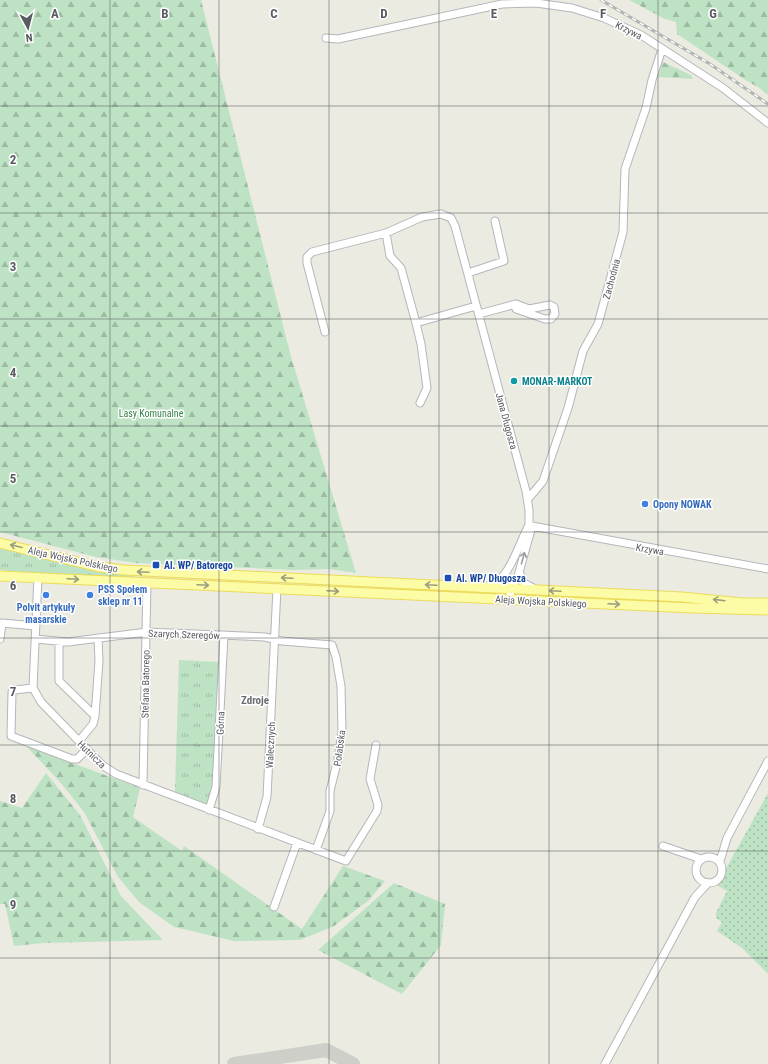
<svg xmlns="http://www.w3.org/2000/svg" width="768" height="1064" font-family="'Roboto Condensed',sans-serif">
<style>
.grass{fill:url(#grass-tufts)}
.forest{fill:url(#forest-firs)}
.park{fill:url(#park-dots)}
.lines{fill:none;stroke-linecap:round;stroke-linejoin:round}
.taxiway{stroke:#cfcfca;stroke-width:14}
.minor-casing{stroke:#b4b6bb;stroke-width:9}
.major-casing{stroke:#ecdb5a;stroke-width:11}
.minor{stroke:#fff;stroke-width:7}
.major{stroke:#fcfca6;stroke-width:9}
.rail-casing{stroke:#b2b3b3;stroke-width:3}
.rail{stroke:#fff;stroke-width:1.5;stroke-dasharray:4.5;stroke-linecap:butt}
.oneway{stroke:#9b9c7d}
.oneway2{stroke:#9c9da0}
.grid{fill:none;stroke:#5a5c61;stroke-width:1;stroke-opacity:0.55}
.culture-dot{fill:#0f9aa8;stroke:#fff;stroke-width:1.5}
.shop-dot{fill:#3f7fe0;stroke:#fff;stroke-width:1.5}
.transit-dot{fill:#1a4fb4;stroke:#fff;stroke-width:1.5}
.labels{text-anchor:middle;stroke-width:3;stroke-linejoin:round;paint-order:stroke}
.street-label{font-size:10px;fill:#5a5c61;stroke:#fff}
.culture-label{font-size:10px;font-weight:bold;fill:#0d838f;stroke:#fff;text-anchor:start}
.park-label{font-size:10px;fill:#378347;stroke:#fff}
.shop-label{font-size:10px;font-weight:bold;fill:#366cbe;stroke:#fff;text-anchor:start}
.transit-label{font-size:10px;font-weight:bold;fill:#164399;stroke:#fff;text-anchor:start}
.neighbourhood-label{font-size:11px;font-weight:bold;fill:#6b6e73;stroke:#fff}
.grid-label{font-size:13px;text-anchor:middle;font-weight:bold;fill:#5a5c61;stroke:#fff;stroke-width:3;stroke-linejoin:round;paint-order:stroke}
</style>
<defs>
<pattern id="grass-tufts" width="24" height="20" patternUnits="userSpaceOnUse"><rect width="24" height="20" fill="#bee3c4"/><path d="M3 7l-1-3M5 7V3M7 7l1-3M15 17l-1-3M17 17v-4M19 17l1-3" fill="none" stroke="#9dbba3"/></pattern>
<pattern id="forest-firs" width="22" height="20" patternUnits="userSpaceOnUse"><rect width="22" height="20" fill="#bee3c4"/><path d="M5 1l3.5 6h-7zM16 11l3.5 6h-7z" fill="#9dbba3"/></pattern>
<pattern id="park-dots" width="8" height="8" patternUnits="userSpaceOnUse"><rect width="8" height="8" fill="#bee3c4"/><path d="M2 2h.1M6 6h.1" fill="none" stroke="#9dbba3" stroke-width="1.8" stroke-linecap="round"/></pattern>
</defs>
<rect width="100%" height="100%" fill="#ecebe1"/>
<path class="grass" d="M0,545L134,574V579L38,574L0,570Z
M179,660L220,662L214,784L209,804L205,805L175,792Z"/>
<path class="forest" d="M0,0H201L290,353L356,573L329,569L293,570L136,563L96,557L0,532Z
M629,0H768V95L758,87L747,81L677,34L676,22L665,19Z
M663,62L691,75L693,79L658,77Z
M26,746L140,788L133,817L182,851L184,846L302,929L343,866L385,881L368,901L334,926L300,940L234,941L174,927L139,902L118,877L84,812L60,782Z
M46,773L80,815L121,896L163,940L43,943L14,946L5,904H0V801L22,808Z
M394,883L445,904L441,945L402,994L318,950Z"/>
<path class="park" d="M768,793V974L742,948L717,931L722,922L716,918V913L727,891L717,885Z"/>
<g class="lines">
<path class="taxiway" d="M234,1064L326,1050L353,1064"/>
<g class="minor-casing">
<path id="minor" d="M326,38L338,39L502,4L536,3L572,8L604,18L641,35L723,88L768,123
M386,233L390,256L401,268L416,323
M468,273L504,261L495,221
M479,314L516,304L529,309L550,305L554,307L555,314L551,319H545L516,309V304
M325,332L307,263V257L312,252L386,233L422,217L441,214L451,218L455,226L526,491L529,510V525L532,526
M420,403L427,388L421,344L416,323L476,306
M528,499L543,481L568,408L583,351L598,324L623,232L625,169L646,108L652,80L662,49
M532,526L768,569
M519,572L524,583L535,589
M506,575L511,588L510,599
M38,577L33,688L41,702L102,765L116,774L346,861L377,811L378,805L370,779L376,745
M488,586C509,582 519,543 529,525
M511,588L518,576L532,526
M0,639L2,623L36,626
M35,639L68,642L147,632L265,637L282,641L332,645L336,657L341,686L342,732L338,759L330,791V811L316,850
M59,642V681L95,716
M33,688L14,690L12,692L11,736L72,759H77L87,749
M79,741L93,724L95,716L99,661L98,638
M143,785L147,582
M209,810L216,787L224,635
M258,829L267,797L277,588
M663,846L701,859
M696 870a13 13 0 1 1 26 0a13 13 0 1 1-26 0Z
M720,861L727,838L768,761
M274,907L297,843
M605,1064L695,897L708,883"/>
</g>
<g class="major-casing">
<path id="major" d="M0,543L99,567L124,570L682,597L742,603H768
M0,576L692,608L768,610"/>
</g>
<use href="#minor" class="minor"/>
<use href="#major" class="major"/>
<g class="rail-casing">
<path id="rail" d="M601,0L710,64L768,104"/>
</g>
<use href="#rail" class="rail"/>
</g>
<defs><path id="oneway-shaft" d="M-6 0H5M1.5-3L5.5 0L1.5 3" fill="none" stroke-width="1.6" stroke-linecap="round" stroke-linejoin="round"/></defs>
<g class="oneway">
<use href="#oneway-shaft" transform="translate(16 546) rotate(-166)"/>
<use href="#oneway-shaft" transform="translate(143 572) rotate(-177)"/>
<use href="#oneway-shaft" transform="translate(287 578) rotate(-177)"/>
<use href="#oneway-shaft" transform="translate(73 579) rotate(3)"/>
<use href="#oneway-shaft" transform="translate(203 585) rotate(3)"/>
<use href="#oneway-shaft" transform="translate(431 585) rotate(-177)"/>
<use href="#oneway-shaft" transform="translate(333 591) rotate(3)"/>
<use href="#oneway-shaft" transform="translate(555 591) rotate(-177)"/>
<use href="#oneway-shaft" transform="translate(719 600) rotate(-173)"/>
<use href="#oneway-shaft" transform="translate(614 604) rotate(3)"/>
</g>
<use class="oneway2" href="#oneway-shaft" transform="translate(523 558) rotate(-75)"/>
<path class="grid" d="M110,0V1064M219,0V1064M329,0V1064M439,0V1064M549,0V1064M658,0V1064M0,106H768M0,213H768M0,319H768M0,426H768M0,532H768M0,638H768M0,745H768M0,851H768M0,958H768"/>
<circle class="culture-dot" cx="514" cy="381" r="4"/>
<g class="shop-dot">
<circle cx="645" cy="504" r="4"/>
<circle cx="46" cy="595" r="4"/>
<circle cx="90" cy="595" r="4"/>
</g>
<g class="transit-dot">
<rect x="152" y="561" width="8" height="8" rx="2"/>
<rect x="444" y="574" width="8" height="8" rx="2"/>
</g>
<g class="labels">
<g class="street-label">
<text transform="translate(629 30) rotate(27)" y="4">Krzywa</text>
<text transform="translate(611 279) rotate(-75)" y="4">Zachodnia</text>
<text transform="translate(507 421) rotate(75)" y="4">Jana Długosza</text>
<text transform="translate(650 549) rotate(10)" y="4">Krzywa</text>
<text transform="translate(73 559) rotate(12)" y="4">Aleja Wojska Polskiego</text>
<text transform="translate(541 601) rotate(3)" y="4">Aleja Wojska Polskiego</text>
<text transform="translate(184 634) rotate(2)" y="4">Szarych Szeregów</text>
<text transform="translate(145 684) rotate(-89)" y="4">Stefana Batorego</text>
<text transform="translate(220 723) rotate(-87)" y="4">Górna</text>
<text transform="translate(270 745) rotate(-87)" y="4">Walecznych</text>
<text transform="translate(339 748) rotate(-82)" y="4">Połabska</text>
<text transform="translate(92 754) rotate(44)" y="4">Hutnicza</text>
</g>
<g class="culture-label">
<text x="522" y="385">MONAR-MARKOT</text>
</g>
<g class="park-label">
<text x="151" y="417">Lasy Komunalne</text>
</g>
<g class="shop-label">
<text x="653" y="508">Opony NOWAK</text>
<text x="98" y="593">PSS Społem<tspan x="98" dy="12">sklep nr 11</tspan></text>
<text x="46" y="611" text-anchor="middle">Polvit artykuły<tspan x="46" dy="12">masarskie</tspan></text>
</g>
<g class="transit-label">
<text x="164" y="569">Al. WP/ Batorego</text>
<text x="456" y="582">Al. WP/ Długosza</text>
</g>
<g class="neighbourhood-label">
<text x="255" y="704">Zdroje</text>
</g>
</g>
<g class="grid-label">
<text x="55" y="18">A</text>
<text x="165" y="18">B</text>
<text x="274" y="18">C</text>
<text x="384" y="18">D</text>
<text x="494" y="18">E</text>
<text x="603" y="18">F</text>
<text x="713" y="18">G</text>
<text x="13" y="164">2</text>
<text x="13" y="271">3</text>
<text x="13" y="377">4</text>
<text x="13" y="483">5</text>
<text x="13" y="590">6</text>
<text x="13" y="696">7</text>
<text x="13" y="803">8</text>
<text x="13" y="909">9</text>
</g>
<g transform="translate(28 28) rotate(173)" stroke="#ffffff" stroke-width="3" paint-order="stroke">
<path d="M0-3L7 15L0 10L-7 15Z" fill="#5a5c61"/>
<text y="-6" font-size="11" font-weight="bold" text-anchor="middle" fill="#5a5c61">N</text>
</g>
</svg>
